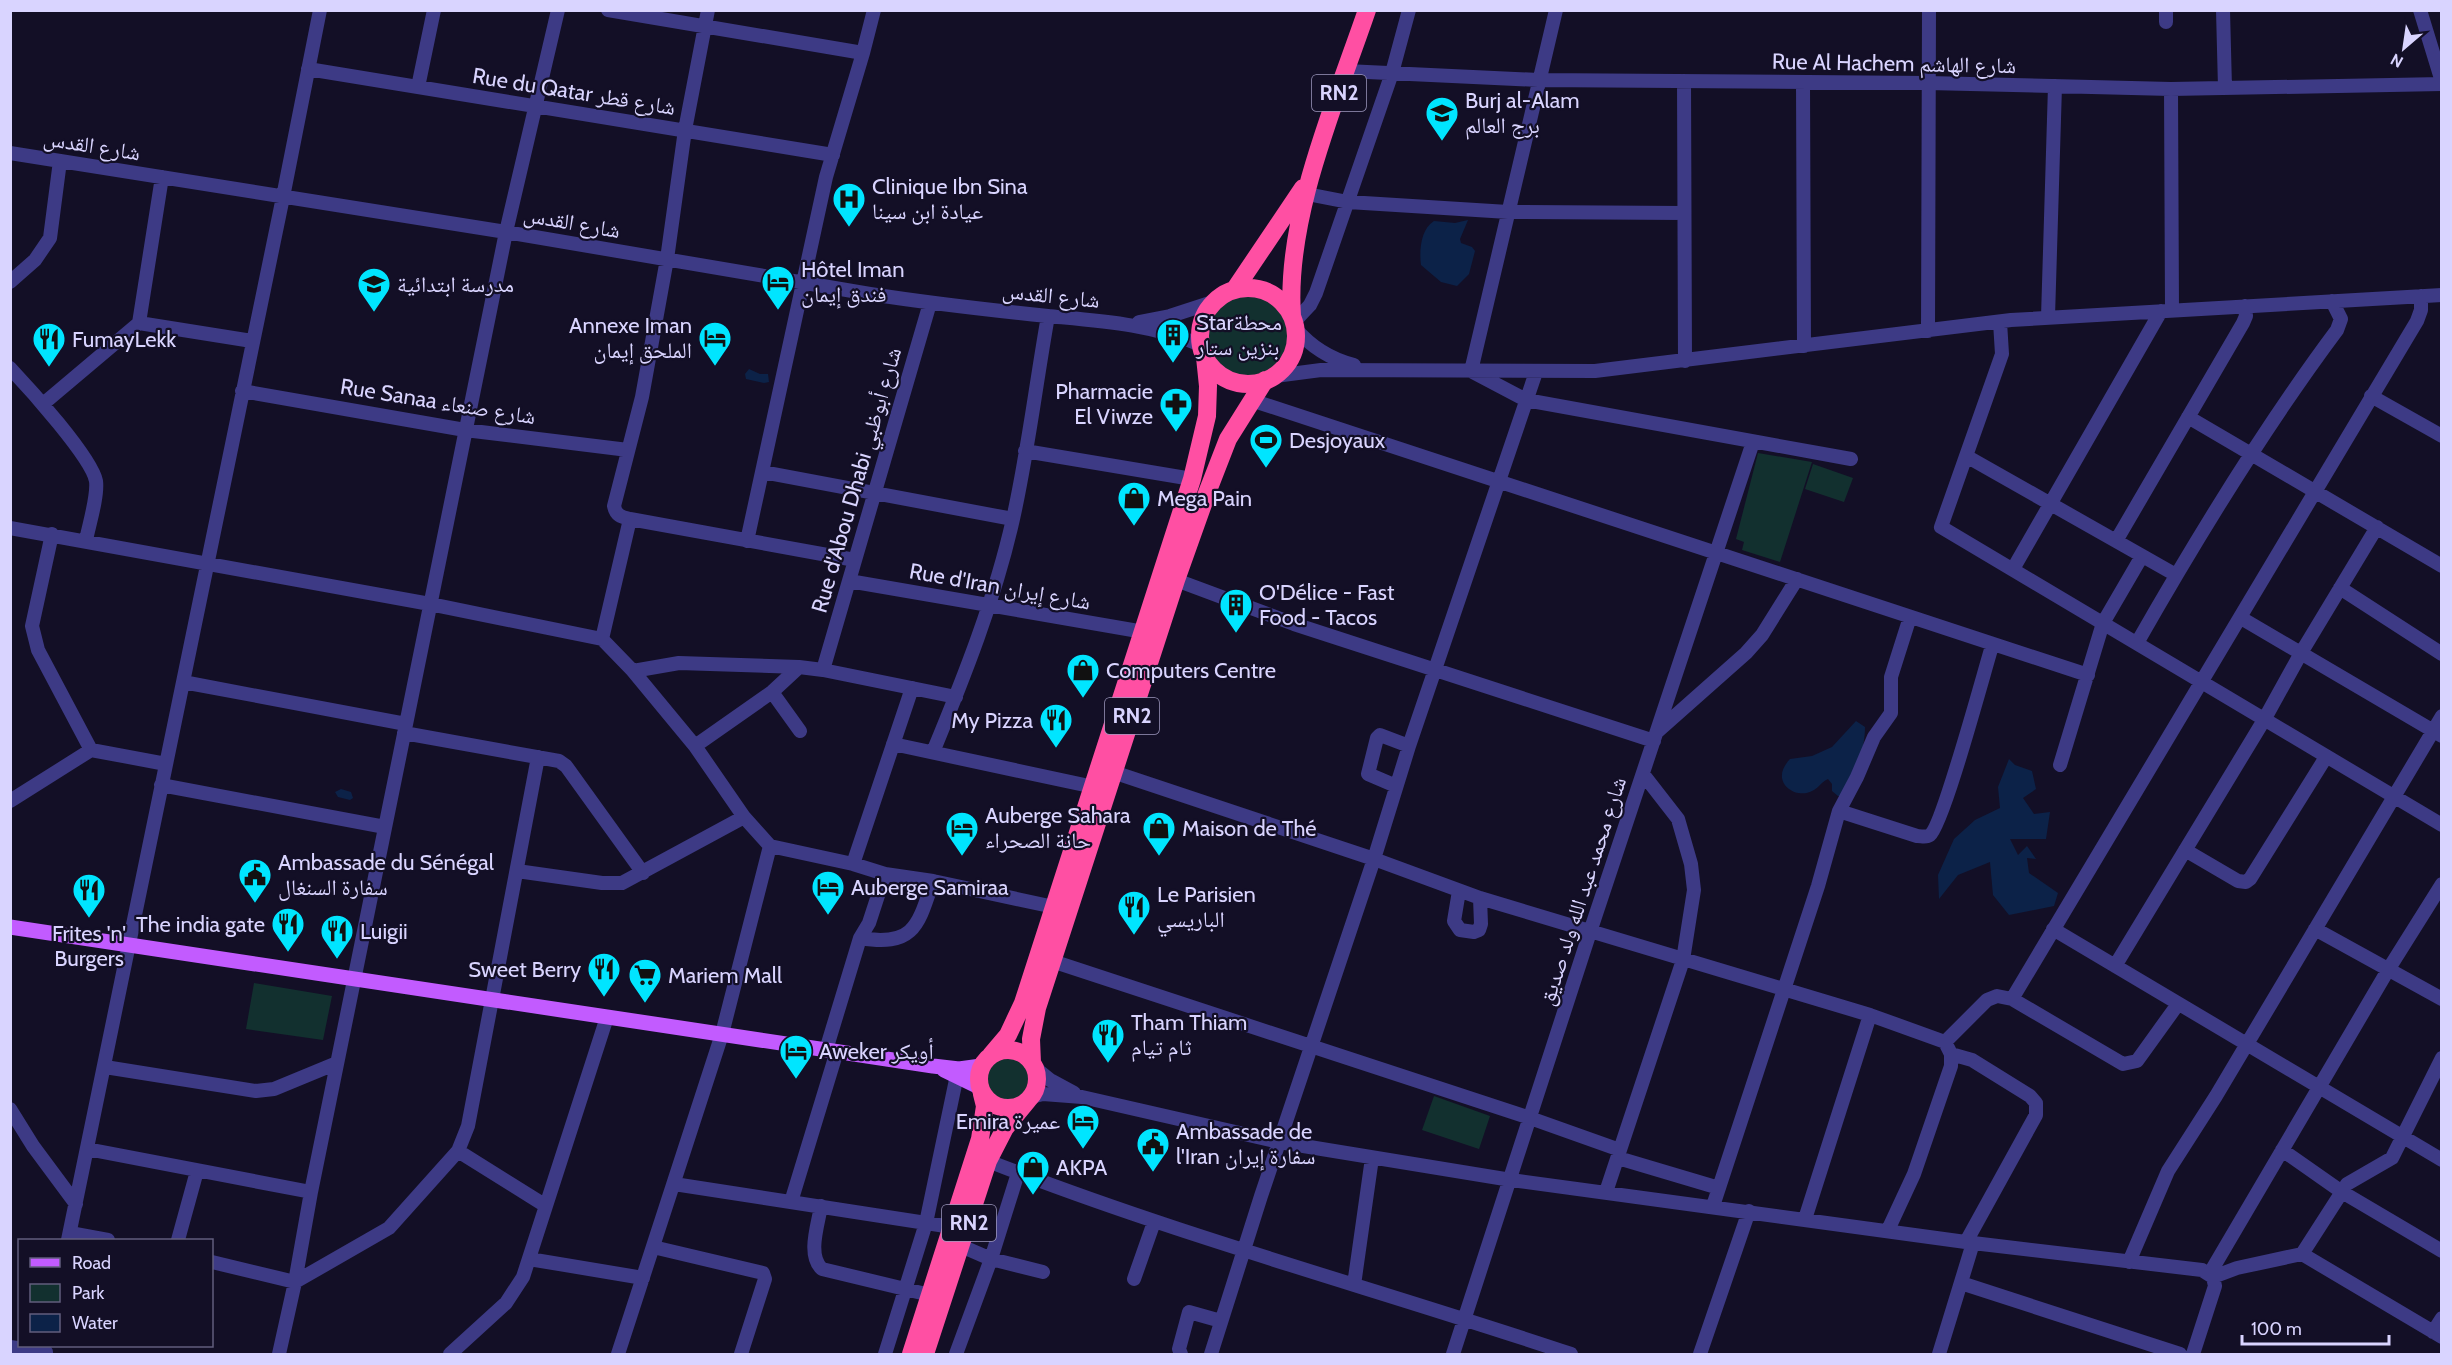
<svg xmlns="http://www.w3.org/2000/svg" width="2452" height="1365" font-family="Cabin,'Noto Naskh Arabic',sans-serif">
<style>
.green{fill:#12302f}
.water{fill:#0c2248}
.lines{fill:none;stroke-linecap:round;stroke-linejoin:round}
.minor{stroke:#3d3a85;stroke-width:14}
.major{stroke:#c25bff;stroke-width:15}
.highway{stroke:#ff4fa3;stroke-width:18}
.labels{text-anchor:middle;stroke-width:4.5;stroke-linejoin:round;paint-order:stroke}
.shield{fill:#130f26;stroke:#9e99be;stroke-width:1.5}
.shield-label{font-size:21px;font-weight:bold;fill:#d9d4ff}
.street-label{font-size:22px;fill:#d9d4ff;stroke:#130f26}
.poi-label{font-size:22px;fill:#d9d4ff;stroke:#130f26;text-anchor:start}
</style>
<rect width="100%" height="100%" fill="#130f26"/>
<path class="green" d="M1202 334a44 44 0 1 1 88 0a44 44 0 1 1-88 0Z
M1758,453L1812,462L1780,562L1742,550L1744,542L1736,539Z
M1813,464L1853,478L1844,502L1805,489Z
M254,983L332,996L323,1040L246,1029Z
M986 1078a23 23 0 1 1 46 0a23 23 0 1 1-46 0Z
M1434,1096L1490,1116L1479,1149L1422,1130Z"/>
<path class="water" d="M1468,220L1460,239L1461,243L1472,247L1475,251L1469,274L1457,286L1441,282L1421,265C1419,250 1421,229 1434,221L1455,223Z
M749,369L760,374H768L769,382L764,383L746,379L745,374Z
M1856,721L1865,727C1865,748 1856,779 1844,796H1838L1832,791V784L1828,779C1821,782 1819,788 1812,791C1796,800 1768,782 1790,759L1812,756L1832,747Z
M2009,759L2015,765L2032,771L2036,789L2023,798L2034,814L2050,812L2046,839H2010L2018,855L2027,846L2036,859L2027,858L2029,873L2058,893L2054,906L2009,915L1993,895L1990,862L1958,875L1939,899L1938,875L1954,839L1975,820L2000,808L1998,787Z
M341,789L351,792L353,798L350,800L338,797L335,792Z"/>
<g class="lines">
<path class="minor" d="M608,10L863,53
M708,10L685,130L667,259L642,397L614,506C616,516 622,517 630,519L855,560
M1556,10L1471,371L1526,400L1851,459
M2223,10L2225,88
M2420,10L2442,82
M2166,22V10
M308,69L833,155
M1346,71L1538,80L1928,83L2171,89L2442,84
M1684,81L1685,361
M1803,83L1804,346
M418,87L434,10
M2171,89L2172,310
M10,153L506,232L870,294C929,303 989,310 1048,316C1101,321 1151,324 1201,345
M1307,194L1348,202L1508,212L1684,213
M10,282L35,260L50,238L60,161
M2048,317L2055,86
M1139,322L1170,316L1213,302
M1294,322L1310,305L1316,293L1392,73L1409,10
M2000,322L2002,354L1941,527L2442,825
M139,323L252,341
M1295,328C1311,347 1330,359 1354,365
M1928,331L1929,10
M10,368C29,388 92,458 96,481C98,496 89,525 86,540
M1275,376L1321,370L1595,371L2011,320L2442,295
M242,391L465,430L628,450
M2371,396L2442,436
M1251,400L2088,675
M43,404L139,323L162,177
M2188,417L2442,566
M1025,451L1192,479
M1966,456L2176,575
M762,472L1013,519
M10,528L430,604L602,639L633,671L695,746L744,817L770,846L853,864L885,874L933,881L1054,907
M52,534L32,626L38,650L91,750
M747,541L826,177L863,53L874,10
M2116,541L2243,323L2246,316L2245,306
M2013,569L2161,311
M1176,580L1294,624L1654,741
M849,581L1144,632
M2340,588L2442,654
M2241,618L2442,736
M602,639L630,519
M2137,643C2198,536 2263,429 2337,330L2341,319L2332,301
M823,670L930,303
M633,671L679,663L799,667L823,670L956,697
M183,682L406,724
M772,692L800,731
M1658,731L1746,653L1762,635L1797,579
M404,733L559,761L566,766L643,873
M893,744L1094,787
M695,746L772,692L799,667
M933,752C964,677 995,599 1013,519C1028,452 1036,383 1048,316
M2060,765L2103,623L2142,556
M1113,772L1374,859L1480,898L1870,1015L1945,1042L1951,1054V1066L1914,1174L1888,1230
M161,785L385,827
M1396,786L1368,774L1377,738L1380,735L1409,746
M10,801L91,750L166,764
M1839,811L1917,836C1922,836 1926,838 1930,835C1943,825 1984,672 1992,646
M2185,850L2238,881L2246,882L2250,879L2326,757
M853,864L912,688
M517,871L602,883H622L744,817
M1459,891L1454,921L1460,930L1474,932L1479,930L1481,924L1480,898
M2053,929L2442,1160
M2315,929L2442,999
M860,938C914,947 918,926 933,881
M1052,961L1530,1118L1620,1150
M2115,966L2264,720L2301,653L2377,527
M2012,999L2417,321L2421,310V296
M1945,1042L1987,1000L1997,996L2012,999L2123,1064L2137,1061L2178,1004
M826,1050L860,938L869,923L885,874
M1951,1054L1972,1060L2030,1096L2036,1103V1115L1966,1242
M105,1067L256,1091L274,1089L337,1063
M1034,1067L1050,1080L1074,1093
M1031,1097L1043,1094L1082,1097L1279,1142L1511,1180L1973,1243L2202,1270L2213,1277L2215,1286L2193,1354
M10,1109L33,1146L76,1204
M87,1149L311,1192
M2282,1150L2342,1192L2442,1251
M458,1151L546,1206
M1618,1158L1719,1188
M988,1161C1179,1236 1377,1289 1571,1354
M1018,1173L991,1259L1043,1272
M674,1184L952,1227
M1606,1192L1683,960L1694,890L1691,864L1678,819L1643,774
M791,1202L837,1051
M821,1206C818,1225 807,1255 822,1269L930,1295
M1713,1206L1818,886L1839,811L1857,777L1874,737L1891,713V677L1910,617
M1805,1219L1870,1015
M70,1233L108,1240
M68,1240L283,197L320,10
M178,1240L197,1171
M653,1247L763,1273L765,1279L741,1354
M2302,1254L2442,1337
M529,1259L643,1278
M212,1262L295,1282L389,1228L458,1151L468,1126L538,757
M2129,1262L2168,1171L2216,1096L2442,716
M2210,1273L2388,970L2442,884
M2213,1277L2237,1268L2302,1254L2347,1184L2392,1158L2442,1058
M1134,1279L1154,1222
M1961,1283L2180,1354
M1354,1285L1372,1158
M2433,1332L2442,1318
M10,1347L46,1352
M279,1354L295,1282L311,1192L506,232L558,10
M450,1354L506,1303L523,1277L607,1017
M618,1354L722,1034L770,846
M885,1354L926,1223L957,1075
M956,1354L991,1259L961,1246
M1181,1354L1179,1349L1189,1312L1221,1321
M1211,1354L1261,1196L1374,859L1409,746L1536,372
M1453,1354L1590,932L1753,442
M1700,1354L1749,1211
M1939,1354L1973,1243"/>
<path class="major" d="M10,927L933,1066L959,1069L981,1066
M944,1070L979,1087"/>
<path class="highway" d="M1200 336a48 48 0 1 1 96 0a48 48 0 1 1-96 0Z
M1235,289L1303,188
M1292,316C1285,217 1335,104 1367,10
M979 1079a29 29 0 1 1 58 0a29 29 0 1 1-58 0Z
M991,1055L1008,1035L1023,1003L1192,479L1207,416L1208,386L1205,357
M1032,1063L1031,1039L1037,1008L1176,580L1207,493L1228,439L1265,380
M911,1354L980,1139L985,1106L982,1094
M925,1354L988,1161L1005,1128L1028,1100"/>
</g>
<defs>
<g id="school-pin" transform="scale(1.725)"><path d="M0 17L-7.5 6A9.5 9.5 0 1 1 7.5 6Z" fill="#00e5ff" stroke="#130f26"/><path d="M0-5L7-2L0 1L-7-2ZM-4 1L0 2.5L4 1V4Q0 6-4 4Z" fill="#111"/></g>
<g id="hospital-pin" transform="scale(1.725)"><path d="M0 17L-7.5 6A9.5 9.5 0 1 1 7.5 6Z" fill="#00e5ff" stroke="#130f26"/><path d="M-5-5h3v3.5h4V-5h3V5h-3V1.5h-4V5h-3Z" fill="#111"/></g>
<g id="hotel-pin" transform="scale(1.725)"><path d="M0 17L-7.5 6A9.5 9.5 0 1 1 7.5 6Z" fill="#00e5ff" stroke="#130f26"/><path d="M-6-4.5h1.5V1H6V5H4.5V3h-9V5H-6ZM-4 0a1.8 1.8 0 1 1 3.6 0ZM.5 0V-2.5h3Q6-2.5 6 0Z" fill="#111"/></g>
<g id="building-pin" transform="scale(1.725)"><path d="M0 17L-7.5 6A9.5 9.5 0 1 1 7.5 6Z" fill="#00e5ff" stroke="#130f26"/><path d="M-4-6H4V6H1V3H-1V6H-4ZM-2.5-4.3h1.7v1.8h-1.7ZM.8-4.3h1.7v1.8H.8ZM-2.5-1h1.7V.8h-1.7ZM.8-1h1.7V.8H.8Z" fill="#111"/></g>
<g id="restaurant-pin" transform="scale(1.725)"><path d="M0 17L-7.5 6A9.5 9.5 0 1 1 7.5 6Z" fill="#00e5ff" stroke="#130f26"/><path d="M-5-6h1v4h1v-4h1v4h1v-4h1v5L-1.5 .5V6h-2V.5L-5-1ZM5-6V6H3V1.5H1.5Q1.5-4 5-6Z" fill="#111"/></g>
<g id="pharmacy-pin" transform="scale(1.725)"><path d="M0 17L-7.5 6A9.5 9.5 0 1 1 7.5 6Z" fill="#00e5ff" stroke="#130f26"/><path d="M-2-6h4v4h4v4h-4v4h-4v-4h-4v-4h4Z" fill="#111"/></g>
<g id="stadium-pin" transform="scale(1.725)"><path d="M0 17L-7.5 6A9.5 9.5 0 1 1 7.5 6Z" fill="#00e5ff" stroke="#130f26"/><path d="M0-5a6.5 5 0 1 0 0 10a6.5 5 0 1 0 0-10ZM-3.5-1.8h7v3.6h-7Z" fill="#111"/></g>
<g id="shop-pin" transform="scale(1.725)"><path d="M0 17L-7.5 6A9.5 9.5 0 1 1 7.5 6Z" fill="#00e5ff" stroke="#130f26"/><path d="M-5-2.5h2.3a2.7 3.5 0 0 1 5.4 0H5L5.5 6h-11ZM-1.5-2.5h3a1.5 2.3 0 0 0-3 0Z" fill="#111"/></g>
<g id="civic-pin" transform="scale(1.725)"><path d="M0 17L-7.5 6A9.5 9.5 0 1 1 7.5 6Z" fill="#00e5ff" stroke="#130f26"/><path d="M-.6-6.5H3V-4.5H.6V-3L4-1V1h2V6H-6V1h2V-1L-.6-3ZM-1.2 2.5V6h2.4V2.5Z" fill="#111"/></g>
<g id="supermarket-pin" transform="scale(1.725)"><path d="M0 17L-7.5 6A9.5 9.5 0 1 1 7.5 6Z" fill="#00e5ff" stroke="#130f26"/><path d="M-6-5.5h2.5l.6 2H6L4.5 2H-2.5L-4.4-4H-6ZM-1.5 3.2a1.3 1.3 0 1 0 .1 0ZM3 3.2a1.3 1.3 0 1 0 .1 0Z" fill="#111"/></g>
</defs>
<g fill-rule="evenodd">
<use href="#school-pin" x="1442" y="113"/>
<use href="#hospital-pin" x="849" y="199"/>
<use href="#hotel-pin" x="778" y="282"/>
<use href="#school-pin" x="374" y="284"/>
<use href="#building-pin" x="1173" y="335"/>
<use href="#hotel-pin" x="715" y="338"/>
<use href="#restaurant-pin" x="49" y="339"/>
<use href="#pharmacy-pin" x="1176" y="404"/>
<use href="#stadium-pin" x="1266" y="440"/>
<use href="#shop-pin" x="1134" y="498"/>
<use href="#building-pin" x="1236" y="605"/>
<use href="#shop-pin" x="1083" y="670"/>
<use href="#restaurant-pin" x="1056" y="720"/>
<use href="#hotel-pin" x="962" y="828"/>
<use href="#shop-pin" x="1159" y="828"/>
<use href="#civic-pin" x="255" y="875"/>
<use href="#hotel-pin" x="828" y="887"/>
<use href="#restaurant-pin" x="89" y="890"/>
<use href="#restaurant-pin" x="1134" y="907"/>
<use href="#restaurant-pin" x="288" y="924"/>
<use href="#restaurant-pin" x="337" y="931"/>
<use href="#restaurant-pin" x="604" y="969"/>
<use href="#supermarket-pin" x="645" y="975"/>
<use href="#restaurant-pin" x="1108" y="1035"/>
<use href="#hotel-pin" x="796" y="1051"/>
<use href="#hotel-pin" x="1083" y="1121"/>
<use href="#civic-pin" x="1153" y="1144"/>
<use href="#shop-pin" x="1033" y="1167"/>
</g>
<g class="labels">
<g class="shield">
<rect x="1312" y="75" width="54" height="36" rx="4.5"/>
<rect x="1105" y="698" width="54" height="36" rx="4.5"/>
<rect x="942" y="1205" width="54" height="36" rx="4.5"/>
</g>
<g class="shield-label">
<text x="1339" y="100">RN2</text>
<text x="1132" y="723">RN2</text>
<text x="969" y="1230">RN2</text>
</g>
<g class="street-label">
<text transform="translate(1894 63) rotate(1)" y="8">Rue Al Hachem شارع الهاشم</text>
<text transform="translate(574 91) rotate(9)" y="8">Rue du Qatar شارع قطر</text>
<text transform="translate(92 145) rotate(9)" y="8">شارع القدس</text>
<text transform="translate(572 222) rotate(10)" y="8">شارع القدس</text>
<text transform="translate(1051 295) rotate(6)" y="8">شارع القدس</text>
<text transform="translate(438 401) rotate(9)" y="8">Rue Sanaa شارع صنعاء</text>
<text transform="translate(856 480) rotate(-74)" y="8">Rue d'Abou Dhabi شارع أبوظبي</text>
<text transform="translate(1000 586) rotate(10)" y="8">Rue d'Iran شارع إيران</text>
<text transform="translate(1582 891) rotate(-72)" y="8">شارع محمد عبد الله ولد صديق</text>
</g>
<g class="poi-label">
<text x="1465" y="108">Burj al-Alam<tspan x="1465" dy="25">برج العالم</tspan></text>
<text x="872" y="194">Clinique Ibn Sina<tspan x="872" dy="25">عيادة ابن سينا</tspan></text>
<text x="801" y="277">Hôtel Iman<tspan x="801" dy="25">فندق إيمان</tspan></text>
<text x="397" y="292">مدرسة ابتدائية</text>
<text x="1196" y="330">Starمحطة<tspan x="1196" dy="25">بنزين ستار</tspan></text>
<text x="692" y="333" text-anchor="end">Annexe Iman<tspan x="692" dy="25">الملحق إيمان</tspan></text>
<text x="72" y="347">FumayLekk</text>
<text x="1153" y="399" text-anchor="end">Pharmacie<tspan x="1153" dy="25">El Viwze</tspan></text>
<text x="1289" y="448">Desjoyaux</text>
<text x="1157" y="506">Mega Pain</text>
<text x="1259" y="600">O'Délice - Fast<tspan x="1259" dy="25">Food - Tacos</tspan></text>
<text x="1106" y="678">Computers Centre</text>
<text x="1033" y="728" text-anchor="end">My Pizza</text>
<text x="985" y="823">Auberge Sahara<tspan x="985" dy="25">حانة الصحراء</tspan></text>
<text x="1182" y="836">Maison de Thé</text>
<text x="278" y="870">Ambassade du Sénégal<tspan x="278" dy="25">سفارة السنغال</tspan></text>
<text x="851" y="895">Auberge Samiraa</text>
<text x="1157" y="902">Le Parisien<tspan x="1157" dy="25">الباريسي</tspan></text>
<text x="265" y="932" text-anchor="end">The india gate</text>
<text x="360" y="939">Luigii</text>
<text x="89" y="941" text-anchor="middle">Frites 'n'<tspan x="89" dy="25">Burgers</tspan></text>
<text x="581" y="977" text-anchor="end">Sweet Berry</text>
<text x="668" y="983">Mariem Mall</text>
<text x="1131" y="1030">Tham Thiam<tspan x="1131" dy="25">ثام تيام</tspan></text>
<text x="819" y="1059">Aweker أويكر</text>
<text x="1060" y="1129" text-anchor="end">Emira عميرة</text>
<text x="1176" y="1139">Ambassade de<tspan x="1176" dy="25">l'Iran سفارة إيران</tspan></text>
<text x="1056" y="1175">AKPA</text>
</g>
</g>
<rect width="2452" height="1365" fill="none" stroke="#d9d4ff" stroke-width="24"/>
<rect x="18" y="1239" width="195" height="108" fill="#130f26" stroke="#625e7d" stroke-width="1.5"/>
<rect x="30" y="1258" width="30" height="9" fill="#c25bff" stroke="#625e7d" stroke-width="1.5"/>
<text x="72" y="1269" font-size="18" fill="#d9d4ff">Road</text>
<rect x="30" y="1284" width="30" height="18" fill="#12302f" stroke="#625e7d" stroke-width="1.5"/>
<text x="72" y="1299" font-size="18" fill="#d9d4ff">Park</text>
<rect x="30" y="1314" width="30" height="18" fill="#0c2248" stroke="#625e7d" stroke-width="1.5"/>
<text x="72" y="1329" font-size="18" fill="#d9d4ff">Water</text>
<g transform="translate(2404 48) rotate(209)" stroke="#130f26" stroke-width="4.5" paint-order="stroke">
<path d="M0-4.5L10 22L0 15L-10 22Z" fill="#d9d4ff"/>
<text y="-9" font-size="16" font-weight="bold" text-anchor="middle" fill="#d9d4ff">N</text>
</g>
<path d="M2242 1335v9h147v-9" fill="none" stroke="#d9d4ff" stroke-width="3"/>
<text x="2251" y="1335" font-size="18" fill="#d9d4ff" stroke="#130f26" stroke-width="4.5" paint-order="stroke">100 m</text>
</svg>
